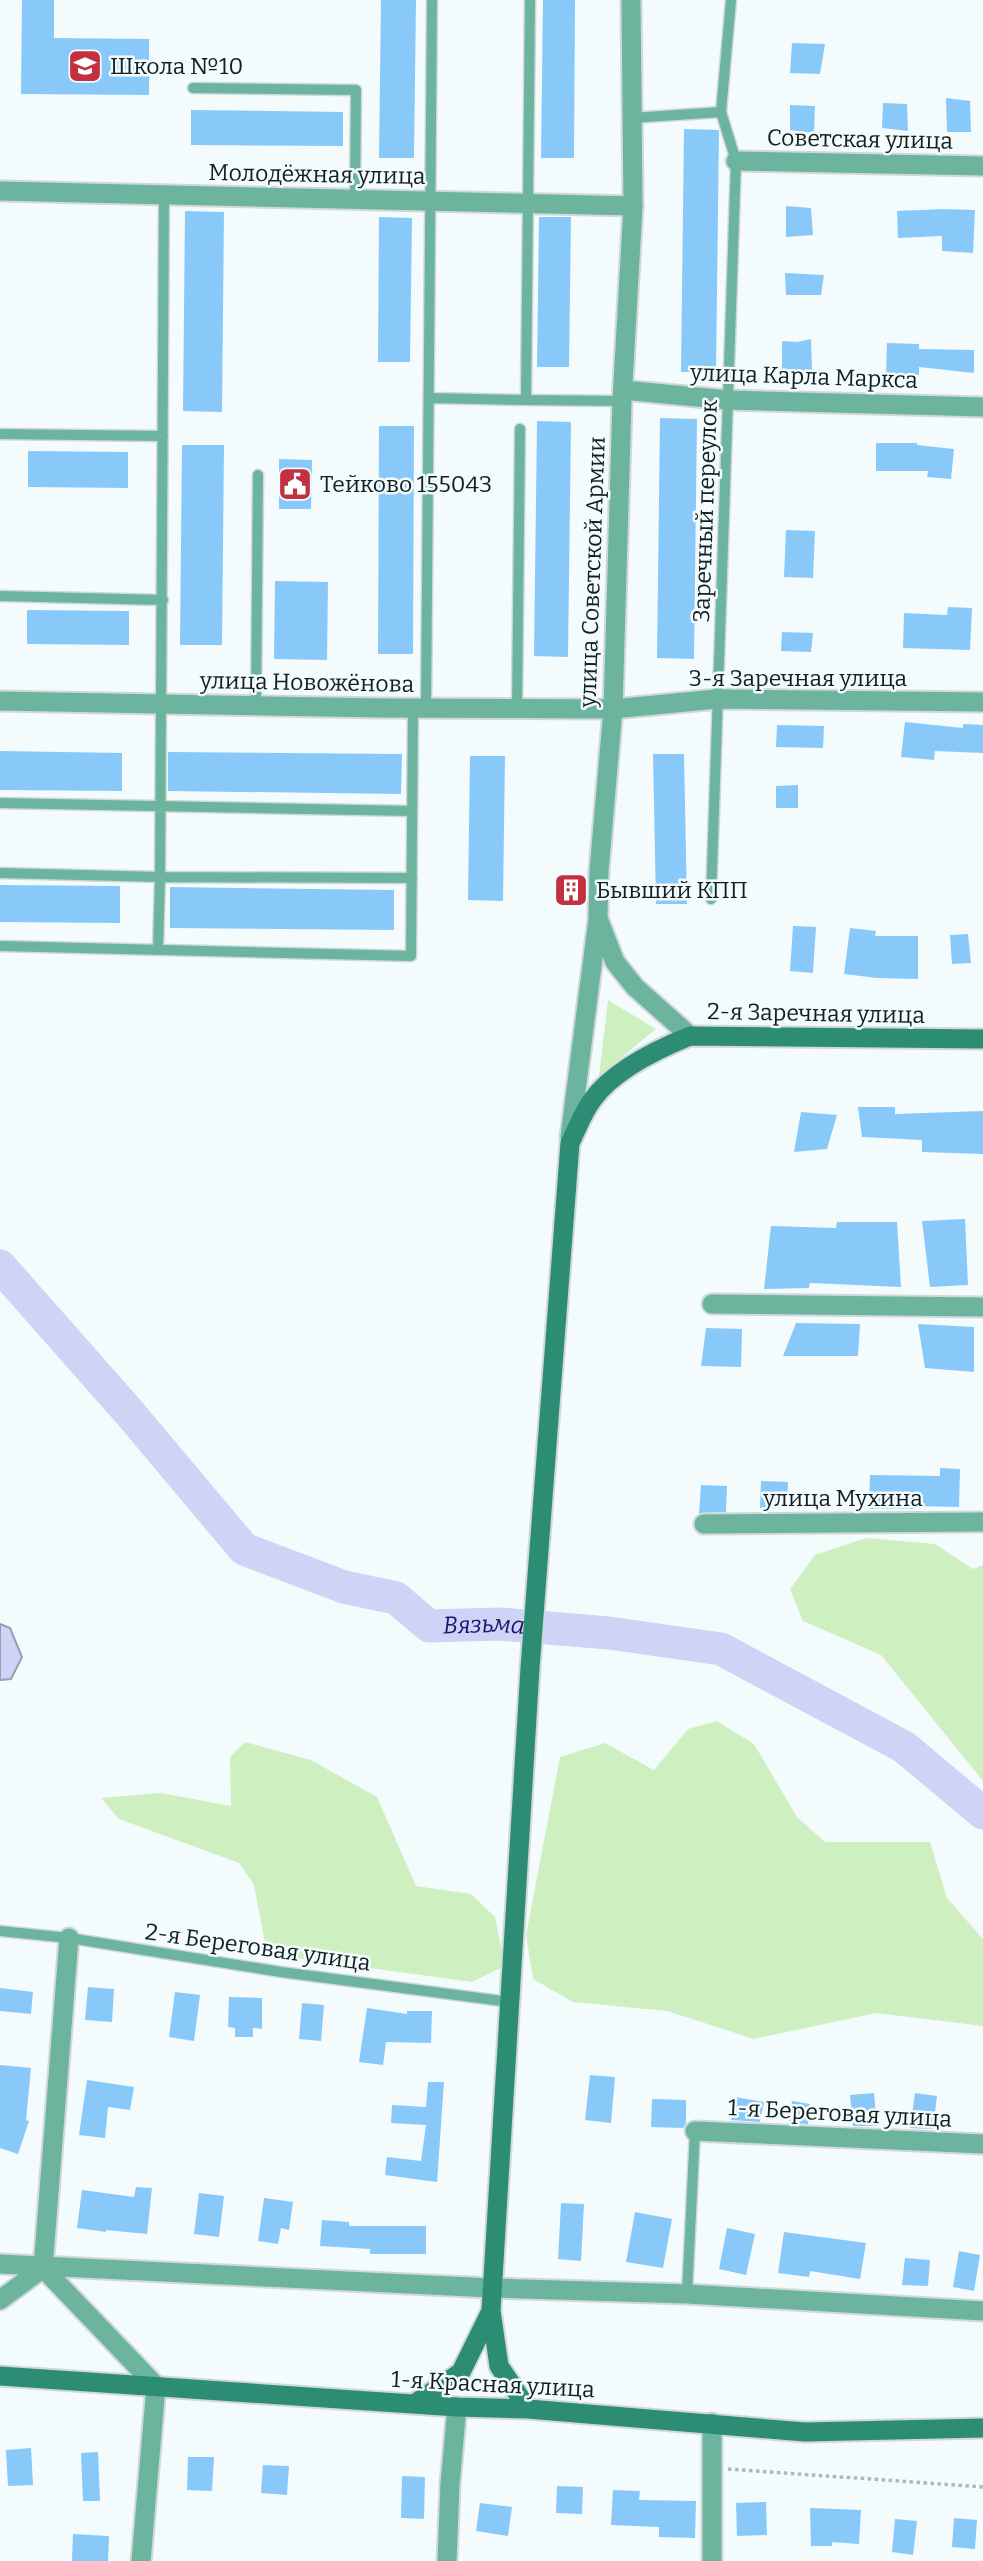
<svg xmlns="http://www.w3.org/2000/svg" width="983" height="2561" font-family="Bitter,serif">
<style>
.green{fill:#cef0c1}
.water{fill:#cdd4f5;stroke:#959eb5;stroke-width:2}
.lines{fill:none;stroke-linecap:round;stroke-linejoin:round}
.river{stroke:#cdd4f5;stroke-width:33}
.building{fill:#89c9f9}
.service-casing{stroke:#d0d8da;stroke-width:13}
.minor-casing{stroke:#d0d8da;stroke-width:23}
.tertiary-casing{stroke:#d0d8da;stroke-width:23}
.secondary-casing{stroke:#d0d8da;stroke-width:23}
.path{stroke:#aeb7b9;stroke-width:3.5;stroke-dasharray:3.5 3.5;stroke-linecap:butt}
.service{stroke:#6cb49e;stroke-width:10}
.minor{stroke:#6cb49e;stroke-width:19}
.tertiary{stroke:#6cb49e;stroke-width:19}
.secondary{stroke:#2d8d74;stroke-width:19}
.labels{text-anchor:middle;stroke-width:5;stroke-linejoin:round;paint-order:stroke}
.poi-label{font-size:23px;fill:#111f21;stroke:#f4fbfd;text-anchor:start}
.street-label{font-size:23px;fill:#111f21;stroke:#f4fbfd}
.water-label{font-size:24px;font-style:italic;fill:#1e1470;stroke:#f4fbfd}
</style>
<rect width="100%" height="100%" fill="#f4fbfd"/>
<path class="green" d="M608,1000L656,1029L599,1076Z
M866,1538L935,1544L973,1569L983,1565V1781L881,1655L803,1621L790,1589L815,1555Z
M717,1721L754,1744L797,1817L825,1842H930L947,1898L983,1939V2026L876,2013L754,2039L667,2011L573,2002L533,1979L526,1935L560,1757L605,1743L654,1770L688,1729Z
M245,1742L311,1760L377,1797L416,1886L471,1894L495,1917L505,1966L472,1982L267,1954L254,1885L239,1863L119,1819L101,1798L161,1793L231,1806L230,1757Z"/>
<path class="water" d="M0,1624L10,1628L22,1657L11,1679L0,1680Z"/>
<g class="lines">
<path class="river" id="s1" d="M0,1266L128,1411L244,1549L344,1587L396,1598L429,1626L500,1624L609,1633L721,1649L904,1747L983,1813"/>
</g>
<path class="building" d="M22,0H54V38L149,39V95L21,94Z
M381,0H416L414,158H379Z
M543,0H575L574,158H541Z
M792,43L825,44L820,74L790,73Z
M946,98L970,101L971,132H947Z
M883,103L907,104L908,131L882,128Z
M790,105L815,106L814,133L790,130Z
M191,110L343,112V146L191,145Z
M684,129L719,130L716,372H681Z
M786,206L811,208L813,235L786,237Z
M943,209L975,210L973,253L942,251V236L898,238L897,211Z
M185,211L224,212L222,412L183,411Z
M379,217L412,218L410,362H378Z
M539,217H571L569,367H537Z
M785,273L824,275L821,295H786Z
M811,339L812,371L782,369V341L797,342Z
M887,343L919,344V349L974,350V373L919,367V375L886,374Z
M660,418L697,419L694,659L657,658Z
M537,421L571,422L568,657L534,656Z
M379,426H414L413,654H378Z
M876,443H917V445L954,449L951,479L927,477L928,471H876Z
M182,445H224L222,645H180Z
M28,451L128,452V488L28,487Z
M279,459L312,460L311,509H279Z
M786,530L815,531L813,578L784,577Z
M275,581L328,582L327,660L274,659Z
M948,607L972,608L970,650L903,648L904,613L947,615Z
M27,610L129,611V645L27,644Z
M782,632L813,633L811,652L781,651Z
M905,722L963,728V724L983,725V753L935,751L934,760L901,757Z
M777,725L824,726L823,748L776,747Z
M0,751L122,753V791L0,790Z
M168,752L402,754L401,794L168,791Z
M653,754H684L687,904H656Z
M470,756H505L503,901L468,900Z
M798,785V808H776V786Z
M0,885L120,886V923L0,922Z
M170,887L394,890V930L170,928Z
M793,926L816,927L813,973L790,971Z
M850,928L876,931L875,936H918V979L877,978L844,974Z
M968,934L971,963L952,964L950,935Z
M858,1107H895V1114L983,1111V1154L922,1152V1140L862,1137Z
M801,1112L837,1115L827,1149L794,1152Z
M965,1219L968,1285L930,1287L922,1221Z
M837,1222H897L901,1287L810,1283L809,1288L764,1289L771,1226L836,1228Z
M796,1323L860,1324L858,1356H783Z
M918,1324L974,1327V1372L925,1368Z
M706,1328L742,1329L741,1367L701,1366Z
M940,1468L960,1469L959,1507L914,1506V1509H869L870,1475L940,1476Z
M761,1481L788,1482L787,1508H760Z
M701,1485L727,1486L726,1512L699,1513Z
M88,1987L114,1989L112,2022L85,2020Z
M0,1988L33,1992L31,2014L0,2011Z
M175,1992L200,1995L194,2041L169,2037Z
M229,1997L262,1998V2029L253,2028V2037H235V2028L228,2027Z
M302,2003L324,2005L321,2041L299,2039Z
M367,2008L407,2014V2011H432L431,2043L386,2042L383,2065L359,2062Z
M0,2065L31,2068L26,2120L29,2121L18,2154L0,2148Z
M590,2075L615,2077L611,2123L585,2120Z
M87,2080L134,2087L130,2110L108,2107L105,2138L79,2135Z
M428,2082H444L437,2182L385,2175L387,2157L421,2161L426,2125L391,2123L392,2105L426,2107Z
M874,2093L877,2126H853L850,2095Z
M915,2093L937,2096L933,2129L910,2128Z
M735,2097L764,2102L760,2122L731,2120Z
M652,2099L686,2100V2123L683,2128L651,2127Z
M792,2101L810,2104L808,2124L789,2123Z
M136,2187L152,2188L147,2234L106,2230V2232L77,2228L82,2190L134,2197Z
M199,2193L224,2196L219,2237L194,2234Z
M264,2198L293,2202L289,2230L281,2228L278,2244L258,2241Z
M561,2203L584,2204L581,2261L558,2259Z
M635,2212L672,2219L663,2268L626,2262Z
M322,2220L349,2222V2226H426V2254H370V2249L320,2246Z
M727,2228L755,2234L746,2275L719,2269Z
M784,2232L866,2243L860,2279L810,2271L809,2277L778,2273Z
M959,2251L980,2255L974,2291L953,2287Z
M905,2258L930,2260L928,2286L902,2285Z
M31,2448L33,2485L8,2486L6,2450Z
M98,2452L100,2501H83L81,2453Z
M188,2457H214L212,2491L187,2490Z
M263,2465L289,2466L287,2495L261,2493Z
M402,2476L425,2477L424,2519L401,2518Z
M557,2486L583,2487L582,2514L556,2513Z
M613,2490L640,2491L639,2500L696,2501L695,2538L659,2537V2527L611,2525Z
M766,2502L767,2535L737,2536L736,2503Z
M480,2503L512,2507L508,2536L476,2531Z
M810,2508L861,2510L859,2544L832,2542V2546H811Z
M954,2518L977,2520L975,2549L952,2547Z
M895,2519L917,2521L913,2555L892,2552Z
M73,2534L109,2536L108,2561H72Z"/>
<g class="lines">
<g class="service-casing">
<path id="service" d="M530,0L526,400L622,401
M193,88L356,90L355,199
M632,118L721,112
M429,398L526,400
M0,434L163,436
M0,596L163,600
M256,706L258,475
M426,708L432,0
M517,709L520,429
M0,803L412,811
M0,873L160,877L164,195
M711,899L736,161L721,112L731,0
M0,946L411,956L413,708
M158,950L160,877L412,878
M0,1931L69,1938L281,1972L510,2002
M687,2294L695,2131"/>
</g>
<g class="minor-casing">
<path id="minor" d="M736,161L983,166
M0,191L633,206
M623,390L728,400L983,407
M613,709L717,699L983,702
M712,1304L983,1307
M704,1524L983,1522
M695,2131L983,2144
M0,2264L491,2288L687,2294L983,2311
M43,2268L156,2386L141,2561
M0,2300L43,2268L69,1938
M712,2423V2561
M447,2561L450,2484L457,2407"/>
</g>
<g class="tertiary-casing">
<path id="tertiary" d="M0,701L383,708L613,709
M599,921L615,962L635,987L690,1036
M570,1137L598,919L599,871L613,709L622,401L633,206L631,0"/>
</g>
<g class="secondary-casing">
<path id="secondary" d="M491,2311L499,2366L528,2409
M0,2376L457,2407L528,2409L805,2432L983,2428
M414,2404L461,2372L491,2311L530,1668L570,1143C577,1129 583,1112 593,1099C614,1070 658,1049 690,1036L983,1039"/>
</g>
<path class="path" d="M728,2469L983,2487"/>
<use href="#service" class="service"/>
<use href="#minor" class="minor"/>
<use href="#tertiary" class="tertiary"/>
<use href="#secondary" class="secondary"/>
</g>
<defs>
<g id="school-square" transform="scale(1.75)"><rect x="-9" y="-9" width="18" height="18" rx="4" fill="#c13140" stroke="#f4fbfd"/><path d="M0-5L7-2L0 1L-7-2ZM-4 1L0 2.5L4 1V4Q0 6-4 4Z" fill="#fff"/></g>
<g id="civic-square" transform="scale(1.75)"><rect x="-9" y="-9" width="18" height="18" rx="4" fill="#c13140" stroke="#f4fbfd"/><path d="M-.6-6.5H3V-4.5H.6V-3L4-1V1h2V6H-6V1h2V-1L-.6-3ZM-1.2 2.5V6h2.4V2.5Z" fill="#fff"/></g>
<g id="building-square" transform="scale(1.75)"><rect x="-9" y="-9" width="18" height="18" rx="4" fill="#c13140" stroke="#f4fbfd"/><path d="M-4-6H4V6H1V3H-1V6H-4ZM-2.5-4.3h1.7v1.8h-1.7ZM.8-4.3h1.7v1.8H.8ZM-2.5-1h1.7V.8h-1.7ZM.8-1h1.7V.8H.8Z" fill="#fff"/></g>
</defs>
<g fill-rule="evenodd">
<use href="#school-square" x="85" y="66"/>
<use href="#civic-square" x="295" y="484"/>
<use href="#building-square" x="571" y="890"/>
</g>
<g class="labels">
<g class="poi-label">
<text x="110" y="74">Школа №10</text>
<text x="320" y="492">Тейково 155043</text>
<text x="596" y="898">Бывший КПП</text>
</g>
<g class="street-label">
<text transform="translate(860 139) rotate(1)" y="8">Советская улица</text>
<text transform="translate(317 174) rotate(1)" y="8">Молодёжная улица</text>
<text transform="translate(804 376) rotate(2)" y="8">улица Карла Маркса</text>
<text transform="translate(705 511) rotate(-88)" y="8">Заречный переулок</text>
<text transform="translate(592 572) rotate(-88)" y="8">улица Советской Армии</text>
<text x="798" y="686">3-я Заречная улица</text>
<text transform="translate(307 682) rotate(1)" y="8">улица Новожёнова</text>
<text transform="translate(816 1013) rotate(1)" y="8">2-я Заречная улица</text>
<text x="843" y="1506">улица Мухина</text>
<text transform="translate(258 1947) rotate(8)" y="8">2-я Береговая улица</text>
<text transform="translate(840 2113) rotate(3)" y="8">1-я Береговая улица</text>
<text transform="translate(493 2384) rotate(3)" y="8">1-я Красная улица</text>
</g>
<g class="water-label">
<text dy="8" stroke="none"><textPath href="#s1" startOffset="632">Вязьма</textPath></text>
</g>
</g>
</svg>
